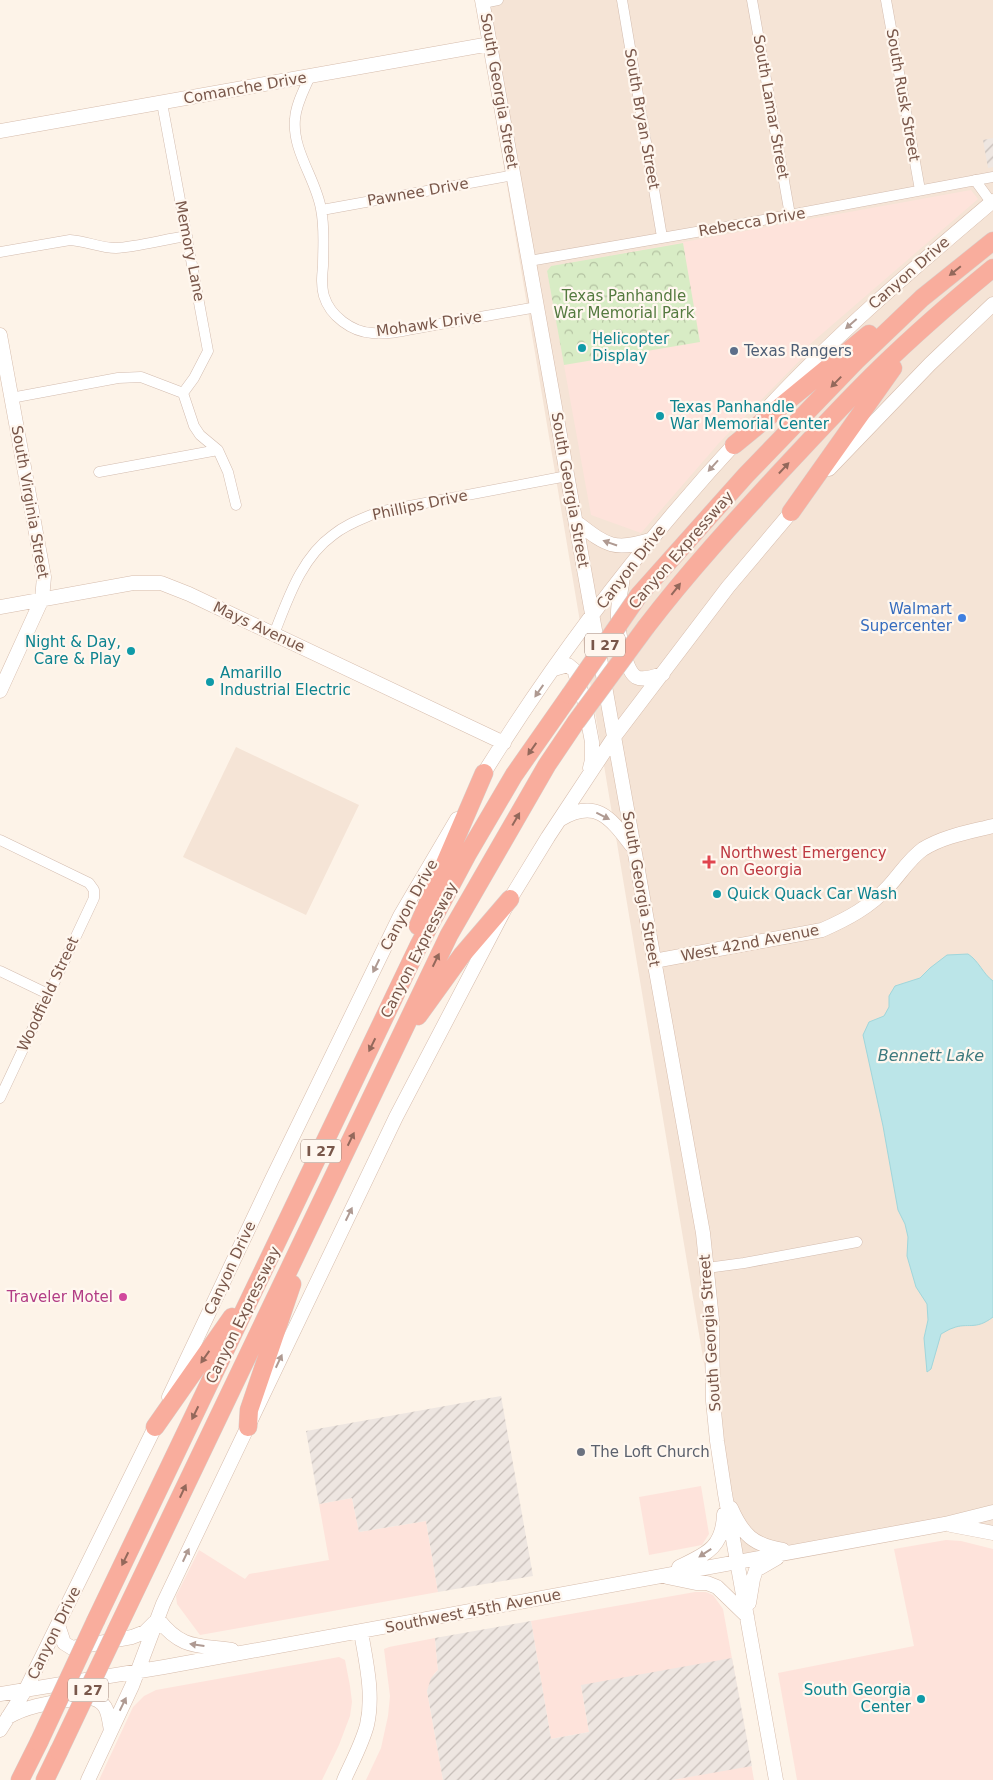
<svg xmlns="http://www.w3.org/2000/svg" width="993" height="1780" font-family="'DejaVu Sans',sans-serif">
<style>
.residential{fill:#f5e4d6}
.commercial{fill:#fee3db}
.industrial{fill:url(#industrial-furrows)}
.park{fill:url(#park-crowns)}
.water{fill:#bbe5e8;stroke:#a0d6db}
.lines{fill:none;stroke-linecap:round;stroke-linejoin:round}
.street-casing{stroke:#d3bcaf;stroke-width:11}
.secondary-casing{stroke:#d6bcac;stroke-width:15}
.highway-casing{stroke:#d9d0cc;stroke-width:19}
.street{stroke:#fff;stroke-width:10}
.secondary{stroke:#fff;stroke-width:14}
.highway{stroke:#f9ad9d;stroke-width:18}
.highway-bridge-casing{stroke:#d9d0cc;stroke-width:19;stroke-linecap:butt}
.highway-bridge{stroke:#f9ad9d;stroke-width:18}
.oneway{fill:#93685b}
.oneway2{fill:#af9a92}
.culture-dot{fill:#0f9aa8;stroke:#fff7ef;stroke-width:2}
.service-dot{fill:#5c6f8a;stroke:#fff7ef;stroke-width:2}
.shop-dot{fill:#3f7fe0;stroke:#fff7ef;stroke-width:2}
.health-dot{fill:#e0444e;stroke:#fff7ef;stroke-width:2}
.hotel-dot{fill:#d1479c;stroke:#fff7ef;stroke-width:2}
.worship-dot{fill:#6b7280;stroke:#fff7ef;stroke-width:2}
.labels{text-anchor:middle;stroke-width:4.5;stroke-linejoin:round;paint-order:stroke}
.shield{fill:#fff7ef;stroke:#a1877c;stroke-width:1}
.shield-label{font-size:14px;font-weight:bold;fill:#79574a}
.street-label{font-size:15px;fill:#79574a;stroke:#fff7ef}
.park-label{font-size:15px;fill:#547a3f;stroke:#fff7ef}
.culture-label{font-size:15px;fill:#0d838f;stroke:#fff7ef;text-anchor:start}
.service-label{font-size:15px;fill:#4e5e75;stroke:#fff7ef;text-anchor:start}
.shop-label{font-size:15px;fill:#366cbe;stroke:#fff7ef;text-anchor:end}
.health-label{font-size:15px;fill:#be3a42;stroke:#fff7ef;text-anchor:start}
.hotel-label{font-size:15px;fill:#b23c85;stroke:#fff7ef;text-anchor:end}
.worship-label{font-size:15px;fill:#5b616d;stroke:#fff7ef;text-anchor:start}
.water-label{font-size:16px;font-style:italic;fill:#3c797e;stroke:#fff7ef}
</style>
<defs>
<pattern id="industrial-furrows" width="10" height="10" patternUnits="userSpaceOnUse" patternTransform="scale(1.25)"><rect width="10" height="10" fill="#eee6e1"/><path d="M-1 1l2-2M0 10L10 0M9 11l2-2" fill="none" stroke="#c6bdb8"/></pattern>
<pattern id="park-crowns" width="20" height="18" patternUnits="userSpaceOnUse" patternTransform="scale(1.25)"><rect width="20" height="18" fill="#d8ecc5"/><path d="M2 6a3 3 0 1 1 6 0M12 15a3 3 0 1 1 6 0" fill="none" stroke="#b4c2a2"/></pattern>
</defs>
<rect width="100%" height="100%" fill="#fdf3e8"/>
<path class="residential" d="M476,0H993V1534L945,1524L737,1561Z
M236,747L359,805L306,915L183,857Z"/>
<path class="commercial" d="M971,190L978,199L809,345L810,350L719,443L641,533L591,515L547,271L551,266Z
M701,1486L709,1534L702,1545L649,1555L639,1497Z
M352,1498L359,1532L426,1521L438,1592L200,1635L177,1604L176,1596L199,1550L245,1579L249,1574L329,1560L319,1504Z
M946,1540L961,1541L993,1549V1780H797L778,1673L914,1646L894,1549Z
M695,1592H706L713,1595L723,1609L754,1780H672L698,1775L581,1685L589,1732L551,1739L531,1621Z
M435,1638L438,1670L434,1674L427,1691L443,1780H366L381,1748L388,1716L390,1696L384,1649L389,1647Z
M339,1657L345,1660L350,1686L352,1702L350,1716L339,1745L322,1780H99L133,1707L144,1696L156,1690Z"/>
<path class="industrial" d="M993,138V167L988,168L983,140Z
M501,1396L533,1576L438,1592L426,1521L359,1532L352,1498L319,1504L306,1431Z
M531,1621L551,1739L589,1732L581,1685L732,1658L752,1766L672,1780H443L427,1691L431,1678L438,1670L435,1638Z"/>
<path class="park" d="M683,243L700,342L564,365L547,271L551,266Z"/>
<path class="water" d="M968,954C979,961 983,974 993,981V1317C975,1331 968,1322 953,1328C949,1329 945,1332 941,1334L931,1369L927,1372L924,1338L928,1320L927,1304L916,1287L907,1256L908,1237L905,1224L898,1210L883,1126L863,1035L869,1022L884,1016L889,1007V996L895,986L920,978L930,968L947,955Z"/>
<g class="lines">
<g class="street-casing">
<path id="street" d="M622,0L662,237
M752,0L790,215
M886,0L920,190
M483,3L498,0
M310,76C304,90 296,104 295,119C292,151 316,179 321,209C325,228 323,247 323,266C322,276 321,286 324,296C330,316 352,332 372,333C391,335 411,329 429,326C465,320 501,313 537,307
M975,180L991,202
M322,210L514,175
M0,252L70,240C86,241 100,248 116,248C136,247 166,239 187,236
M529,261L725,227L993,177
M183,393L194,426L200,435L218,450L228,472L236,505
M11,398L118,378L141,377L183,393L194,378L208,351L162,103
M99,472L218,450
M274,634C288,599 301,558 333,535C346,524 362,519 378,512L567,476
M0,840L89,883L94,890V898L0,1098
M0,971L48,994
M707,1268L744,1263L857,1242"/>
</g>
<g class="secondary-casing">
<path id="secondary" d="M482,0L703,1233L712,1320L713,1401L717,1441L725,1494L776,1780
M0,131L490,44
M0,335L44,577L42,599L0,691
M764,412C835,335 914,268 993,201
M829,469L930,364L993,304
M576,522C605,544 613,552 650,540
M623,575C622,589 617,604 618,618C618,631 625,670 636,677C644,681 654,676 663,674
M0,607L133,583H161L189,594L504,743
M554,669L568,665L574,670L584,700L592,742V760L590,768
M479,781C554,659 642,544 739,439
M561,819C597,798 611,819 632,846
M654,961L822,930C847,919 870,907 889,886C901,873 909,859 923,849C944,836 969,832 993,826
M169,1397L272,1179L400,916L457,819
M731,1508C743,1535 753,1545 783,1550
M951,1525L993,1533
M679,1567C706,1554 723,1548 724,1514
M667,1577L696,1583H707L717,1587L747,1616
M749,1603L753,1579L756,1570L777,1558
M58,1625L64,1643L72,1648L132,1637L145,1632L158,1619C181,1649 197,1645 232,1650
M0,1694L164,1667L945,1524L993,1512
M8,1717C32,1703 60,1702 87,1697C108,1700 108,1713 111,1731
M0,1730L26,1689L159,1419
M88,1780L132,1686L163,1604L194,1539L396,1117L510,899L548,837L614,737L728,587L798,504
M344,1780C352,1762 362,1744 367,1725C374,1694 366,1662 361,1632"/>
</g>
<g class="highway-casing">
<path id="highway" d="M734,445L869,334
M791,512L893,368
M639,595L746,475L856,361L922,298L993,241
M646,627C688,572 735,521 782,470C814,436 846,401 880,368C916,333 954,300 993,268
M418,926L484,773
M418,1016L462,955L510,899
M155,1427L232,1317
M248,1427L249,1410L292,1284
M96,1620L419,945L467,855L514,775L570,695
M117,1629L449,935L547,765L576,722
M20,1780L39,1742
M45,1780L59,1751"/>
</g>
<use href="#street" class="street"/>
<use href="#secondary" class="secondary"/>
<use href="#highway" class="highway"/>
<g class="highway-bridge-casing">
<path id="highway-bridge" d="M570,695L639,595
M576,722L646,627
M39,1742L96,1620
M59,1751L117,1629"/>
</g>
<use href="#highway-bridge" class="highway-bridge"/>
</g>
<defs><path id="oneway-solid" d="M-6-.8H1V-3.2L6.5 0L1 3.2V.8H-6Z" transform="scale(1.25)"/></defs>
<g class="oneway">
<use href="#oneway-solid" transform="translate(955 271) rotate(141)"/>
<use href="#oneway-solid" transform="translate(836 382) rotate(134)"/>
<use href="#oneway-solid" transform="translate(784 468) rotate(-47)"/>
<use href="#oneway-solid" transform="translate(676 589) rotate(-52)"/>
<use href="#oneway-solid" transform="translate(532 749) rotate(125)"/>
<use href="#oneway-solid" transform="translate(516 819) rotate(-60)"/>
<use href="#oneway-solid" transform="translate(436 960) rotate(-64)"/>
<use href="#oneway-solid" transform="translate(372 1045) rotate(116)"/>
<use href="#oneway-solid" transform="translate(351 1139) rotate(-64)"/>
<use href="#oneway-solid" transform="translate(205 1357) rotate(125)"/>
<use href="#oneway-solid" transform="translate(195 1413) rotate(116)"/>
<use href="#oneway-solid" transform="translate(183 1491) rotate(-65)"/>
<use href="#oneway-solid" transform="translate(125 1559) rotate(116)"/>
</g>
<g class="oneway2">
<use href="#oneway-solid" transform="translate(851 324) rotate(139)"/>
<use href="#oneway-solid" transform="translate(713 466) rotate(132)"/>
<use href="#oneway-solid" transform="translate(610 543) rotate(-161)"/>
<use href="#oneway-solid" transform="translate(539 691) rotate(125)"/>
<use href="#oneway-solid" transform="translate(603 816) rotate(27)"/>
<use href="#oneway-solid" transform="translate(376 966) rotate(116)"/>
<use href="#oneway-solid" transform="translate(349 1214) rotate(-64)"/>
<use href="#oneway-solid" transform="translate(279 1361) rotate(-65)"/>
<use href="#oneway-solid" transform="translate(705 1553) rotate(147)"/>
<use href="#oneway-solid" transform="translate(186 1555) rotate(-65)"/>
<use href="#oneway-solid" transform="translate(197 1645) rotate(-172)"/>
<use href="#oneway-solid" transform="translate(123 1704) rotate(-64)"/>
</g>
<g class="culture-dot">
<circle cx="582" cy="348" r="5"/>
<circle cx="660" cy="416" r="5"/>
<circle cx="131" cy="651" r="5"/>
<circle cx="210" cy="682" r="5"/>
<circle cx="717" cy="894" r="5"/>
<circle cx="921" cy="1699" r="5"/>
</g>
<circle class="service-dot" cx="734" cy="351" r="5"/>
<circle class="shop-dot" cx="962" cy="618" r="5"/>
<path class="health-dot" d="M706.5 854.5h5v5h5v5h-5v5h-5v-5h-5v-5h5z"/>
<circle class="hotel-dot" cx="123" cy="1297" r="5"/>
<circle class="worship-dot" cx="581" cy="1452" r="5"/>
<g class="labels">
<g class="shield">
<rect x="585" y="633.5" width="40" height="23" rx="4"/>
<rect x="301" y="1139.5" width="40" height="23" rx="4"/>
<rect x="68" y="1678.5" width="40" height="23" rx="4"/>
</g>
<g class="shield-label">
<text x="605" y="650">I 27</text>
<text x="321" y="1156">I 27</text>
<text x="88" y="1695">I 27</text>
</g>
<g class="street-label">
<text transform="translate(245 88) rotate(-10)" y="5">Comanche Drive</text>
<text transform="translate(499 91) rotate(80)" y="5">South Georgia Street</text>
<text transform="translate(903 95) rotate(80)" y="5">South Rusk Street</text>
<text transform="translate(771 107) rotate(80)" y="5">South Lamar Street</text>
<text transform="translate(642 119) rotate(80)" y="5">South Bryan Street</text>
<text transform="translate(418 192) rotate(-10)" y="5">Pawnee Drive</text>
<text transform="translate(752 222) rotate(-10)" y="5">Rebecca Drive</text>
<text transform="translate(190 251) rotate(79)" y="5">Memory Lane</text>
<text transform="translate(909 273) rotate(-41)" y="5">Canyon Drive</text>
<text transform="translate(429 324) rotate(-8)" y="5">Mohawk Drive</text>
<text transform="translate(570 490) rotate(80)" y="5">South Georgia Street</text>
<text transform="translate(30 502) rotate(80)" y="5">South Virginia Street</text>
<text transform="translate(420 505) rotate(-12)" y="5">Phillips Drive</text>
<text transform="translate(681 550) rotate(-49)" y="5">Canyon Expressway</text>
<text transform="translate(631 567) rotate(-52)" y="5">Canyon Drive</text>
<text transform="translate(259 627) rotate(25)" y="5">Mays Avenue</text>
<text transform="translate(641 889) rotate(80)" y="5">South Georgia Street</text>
<text transform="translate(409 905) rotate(-61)" y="5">Canyon Drive</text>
<text transform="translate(750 943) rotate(-11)" y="5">West 42nd Avenue</text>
<text transform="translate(419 950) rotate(-63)" y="5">Canyon Expressway</text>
<text transform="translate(48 994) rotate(-65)" y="5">Woodfield Street</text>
<text transform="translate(230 1268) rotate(-65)" y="5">Canyon Drive</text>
<text transform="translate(243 1315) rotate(-64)" y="5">Canyon Expressway</text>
<text transform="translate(710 1333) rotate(-94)" y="5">South Georgia Street</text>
<text transform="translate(473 1611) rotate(-11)" y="5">Southwest 45th Avenue</text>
<text transform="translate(54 1633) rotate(-64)" y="5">Canyon Drive</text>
</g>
<g class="park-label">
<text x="624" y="301">Texas Panhandle<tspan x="624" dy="17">War Memorial Park</tspan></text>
</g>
<g class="culture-label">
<text x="592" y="344">Helicopter<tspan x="592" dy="17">Display</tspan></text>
<text x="670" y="412">Texas Panhandle<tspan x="670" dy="17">War Memorial Center</tspan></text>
<text x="121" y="647" text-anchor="end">Night &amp; Day,<tspan x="121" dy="17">Care &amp; Play</tspan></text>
<text x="220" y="678">Amarillo<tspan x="220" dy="17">Industrial Electric</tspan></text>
<text x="727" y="899">Quick Quack Car Wash</text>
<text x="911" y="1695" text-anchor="end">South Georgia<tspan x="911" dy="17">Center</tspan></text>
</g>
<g class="service-label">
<text x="744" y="356">Texas Rangers</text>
</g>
<g class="shop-label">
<text x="952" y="614">Walmart<tspan x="952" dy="17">Supercenter</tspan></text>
</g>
<g class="health-label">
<text x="720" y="858">Northwest Emergency<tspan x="720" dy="17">on Georgia</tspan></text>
</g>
<g class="hotel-label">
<text x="113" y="1302">Traveler Motel</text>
</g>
<g class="worship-label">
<text x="591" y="1457">The Loft Church</text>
</g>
<g class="water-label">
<text x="931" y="1061">Bennett Lake</text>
</g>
</g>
</svg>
